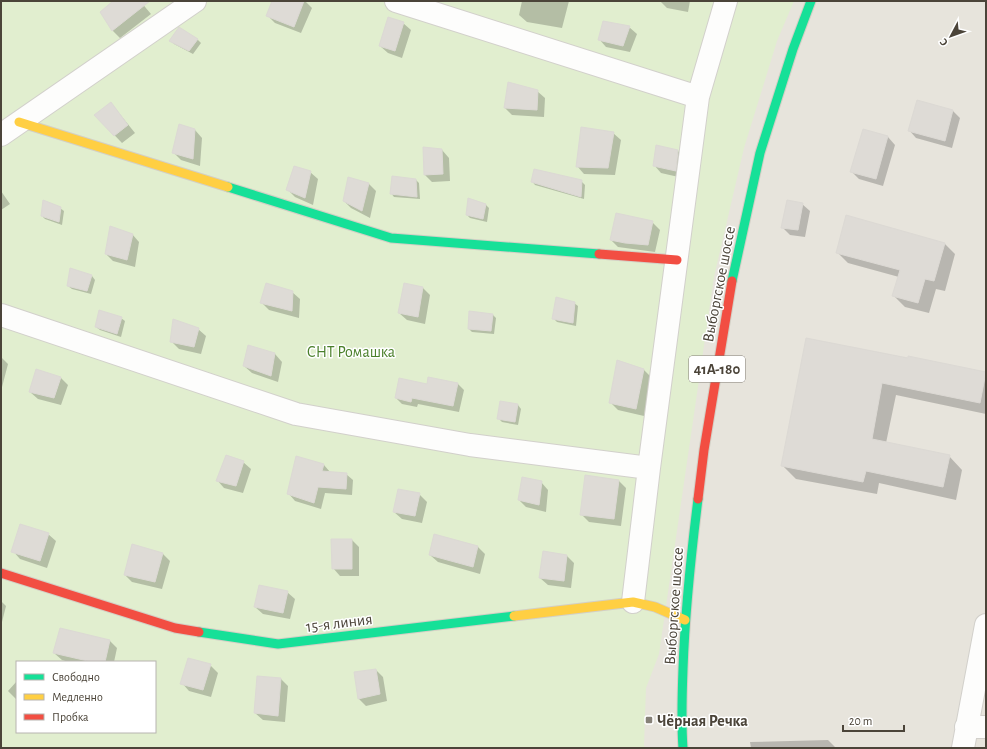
<svg xmlns="http://www.w3.org/2000/svg" width="987" height="749" font-family="'Alegreya Sans',sans-serif">
<style>
.residential{fill:#e7e4dc;fill-rule:evenodd}
.green{fill:#e1eecf;fill-rule:evenodd}
.shadow{fill:#0003}
.building{fill:#dedbd6;stroke:#dcd9d4}
.lines{fill:none;stroke-linecap:round;stroke-linejoin:round}
.street-casing{stroke:#d2d0cb;stroke-width:24}
.fast-casing{stroke:#d3cfc5;stroke-width:11}
.slow-casing{stroke:#d3cfc5;stroke-width:11}
.jam-casing{stroke:#d3cfc5;stroke-width:11}
.street{stroke:#fdfdfc;stroke-width:22}
.fast{stroke:#16e098;stroke-width:9}
.slow{stroke:#ffcf43;stroke-width:9}
.jam{stroke:#f24e42;stroke-width:9}
.poi-dot{fill:#868178;stroke:#fff;stroke-width:1.5}
.labels{text-anchor:middle;stroke-width:3;stroke-linejoin:round;paint-order:stroke}
.shield{fill:#fff;stroke:#817c74;stroke-width:1}
.shield-label{font-size:15px;font-weight:bold;fill:#4b4439}
.street-label{font-size:16px;fill:#4b4439;stroke:#fff}
.park-label{font-size:16px;fill:#4a7f2a;stroke:#fff}
.poi-label{font-size:16px;font-weight:bold;fill:#4b4439;stroke:#fff;text-anchor:start}
</style>
<rect width="100%" height="100%" fill="#f4f2ee"/>
<path class="residential" d="M1,1H986V748H1ZM17,662H155V732H17Z"/>
<path class="green" d="M1,1H794L777,41L744,148L714,277L659,654L646,688L644,745L645,748H1ZM17,662H155V732H17Z"/>
<path class="shadow" d="M114,1H140L151,14L120,38L113,31L101,12Z
M273,1H305L312,8L301,33L275,23L268,16Z
M522,1H569L562,28L527,22L519,15Z
M660,1H690L688,12L667,8Z
M403,23L411,30L402,58L388,53L380,46Z
M629,27L637,34L630,52L606,47L599,39Z
M197,39L201,43L193,54L174,44L171,41Z
M537,91L545,98L544,117L512,115L505,108Z
M111,103L135,133L122,143L96,116Z
M953,111L960,118L952,148L916,138L909,130Z
M195,130L202,138L200,166L181,160L173,152Z
M613,133L621,140L615,175L584,174L577,166Z
M888,137L895,145L883,186L859,179L852,172Z
M442,150L449,158L450,181L432,182L425,175Z
M678,151L685,159L683,178L661,173L654,165Z
M310,172L318,179L313,205L295,197L287,189Z
M416,180L419,183L420,199L394,197L391,193Z
M532,181H581L585,185L584,199L535,185Z
M368,183L376,191L370,218L351,208L344,201Z
M1,191L10,204L1,210Z
M802,204L810,211L805,237L790,235L782,227Z
M486,205L489,208L487,222L470,218L467,215Z
M60,208L64,211L62,225L45,219L42,216Z
M652,222L660,230L655,252L618,247L611,240Z
M132,234L139,242L135,267L113,261L106,254Z
M944,243L955,254L945,291L936,289L929,313L905,307L894,296L899,277L848,263L837,252Z
M92,276L95,280L91,294L72,289L68,286Z
M423,288L430,295L425,324L407,320L399,313Z
M292,292L300,299L299,318L269,310L261,302Z
M574,303L578,306L576,326L557,322L553,318Z
M493,315L496,318L494,334L472,332L469,329Z
M121,318L125,321L121,337L100,330L96,327Z
M198,329L206,336L201,354L179,349L171,341Z
M807,339L986,373V414L896,395L886,443L949,456L962,470L956,500L879,483L877,494L796,479L782,465Z
M275,354L282,362L278,382L252,373L244,366Z
M1,357L8,364L1,391Z
M618,362L644,370L651,377L644,416L618,410L610,402Z
M61,378L68,385L61,405L38,399L30,392Z
M457,383L464,390L459,412L418,404L417,407L402,404L396,398L427,385Z
M518,405L521,409L518,425L502,422L498,418Z
M243,462L251,469L243,493L224,488L217,480Z
M324,465L330,472L346,474L353,480L352,495L325,493L321,509L295,501L289,494Z
M619,481L626,488L621,526L589,522L581,514Z
M541,482L548,490L546,512L526,507L519,500Z
M419,494L427,502L422,523L402,519L394,512Z
M48,534L56,541L47,568L20,559L13,551Z
M435,535L478,547L485,554L480,574L438,562L430,555Z
M352,540L359,547V576H340L333,568Z
M132,545L163,554L170,561L162,589L132,582L125,575Z
M567,556L574,563L571,588L548,585L540,578Z
M287,592L295,599L290,619L263,614L255,607Z
M1,601L6,606L1,626Z
M61,629L110,641L117,648L114,662H69L62,660L54,653Z
M210,665L218,673L211,697L189,691L182,683Z
M376,670L383,677L387,701L366,706L359,699L355,673Z
M281,679L288,686L285,722L263,720L255,713Z
M17,681V700L8,691Z
M828,740L836,748H751L750,742Z"/>
<path class="building" d="M113,1H150L112,31L100,12Z
M272,1H304L294,27L266,16Z
M388,17L404,22L395,51L379,46Z
M603,21L630,26L623,46L598,40Z
M179,27L198,39L189,51L169,41Z
M508,82L538,90L537,110L504,108Z
M917,100L953,110L945,141L908,131Z
M111,102L128,125L114,136L94,115Z
M179,124L195,129L193,159L172,153Z
M581,127L614,132L608,168L576,167Z
M863,129L888,136L876,179L850,172Z
M656,145L678,150L676,171L653,166Z
M423,147L442,149L443,174L424,175Z
M294,166L311,171L305,198L286,190Z
M534,169L582,180L581,197L531,182Z
M392,176L416,179L417,197L390,194Z
M348,177L369,183L362,211L343,201Z
M468,198L486,204L483,219L466,215Z
M43,200L61,207L59,222L41,216Z
M787,200L803,203L798,230L781,228Z
M616,213L653,221L648,245L625,243L610,240Z
M846,215L945,243L934,281L925,279L918,303L892,296L900,270L836,253Z
M110,226L133,234L127,260L105,254Z
M70,268L92,275L87,291L67,286Z
M266,283L293,291L292,311L260,303Z
M404,283L423,287L418,317L398,313Z
M556,297L575,302L573,323L552,319Z
M99,310L122,317L117,334L95,327Z
M469,311L493,314L491,331L468,329Z
M173,319L199,328L194,347L170,342Z
M806,338L908,358V356L986,372L980,403L882,383L872,439L950,455L943,487L866,471L863,482L781,466Z
M248,345L275,353L271,376L243,366Z
M617,360L644,369L636,409L609,403Z
M36,369L61,377L54,398L29,392Z
M428,377L458,383L453,406L412,398L411,402L395,398L399,378L427,384Z
M500,401L518,404L515,422L497,419Z
M226,455L244,461L236,486L216,481Z
M296,456L324,464L322,471L347,473L346,489L318,487L314,503L287,494Z
M585,475L619,480L614,519L580,515Z
M522,477L542,481L539,505L518,500Z
M398,489L420,493L415,516L393,512Z
M20,524L49,533L40,561L11,552Z
M434,534L478,546L473,567L429,555Z
M331,539H352V569H332Z
M132,544L163,553L155,582L124,575Z
M543,551L567,555L564,581L539,578Z
M259,585L288,591L283,613L254,607Z
M60,628L110,640L105,662H92L53,653Z
M188,658L211,664L203,690L180,684Z
M376,669L380,694L358,699L354,672Z
M257,676L281,678L278,716L254,713Z"/>
<g class="lines">
<g class="street-casing">
<path id="street" d="M396,1L698,97
M1,135L195,1
M1,315L296,414L470,445L649,468
M633,602L649,468L698,97L726,1
M966,727H986
M963,748L986,625"/>
</g>
<g class="fast-casing">
<path id="fast" d="M228,187L391,238L599,254
M732,281L760,153L793,49L811,1
M199,632L278,644L514,616
M683,748C681,721 682,695 683,669C685,612 691,555 698,499"/>
</g>
<g class="slow-casing">
<path id="slow" d="M19,122L228,187
M514,616L633,602L655,607L685,620"/>
</g>
<g class="jam-casing">
<path id="jam" d="M599,254L677,260
M698,499L704,450L732,281
M1,573L175,628L199,632"/>
</g>
<use href="#street" class="street"/>
<use href="#fast" class="fast"/>
<use href="#slow" class="slow"/>
<use href="#jam" class="jam"/>
</g>
<rect class="poi-dot" x="645" y="716" width="8" height="8" rx="2"/>
<g class="labels">
<rect class="shield" x="689" y="356" width="56" height="26" rx="3"/>
<g class="shield-label">
<text x="717" y="374">41А-180</text>
</g>
<g class="street-label">
<text transform="translate(718 284) rotate(-79)" y="6">Выборгское шоссе</text>
<text transform="translate(673 606) rotate(-86)" y="6">Выборгское шоссе</text>
<text transform="translate(339 622) rotate(-7)" y="6">15-я линия</text>
</g>
<g class="park-label">
<text x="351" y="357">СНТ Ромашка</text>
</g>
<g class="poi-label">
<text x="657" y="726">Чёрная Речка</text>
</g>
</g>
<rect width="987" height="749" fill="none" stroke="#4b4439" stroke-width="4"/>
<rect x="16" y="661" width="140" height="72" fill="#ffffff" stroke="#b7b4b0"/>
<rect x="24" y="674" width="20" height="6" fill="#16e098" stroke="#b7b4b0"/>
<text x="52" y="681" font-size="12" fill="#4b4439">Свободно</text>
<rect x="24" y="694" width="20" height="6" fill="#ffcf43" stroke="#b7b4b0"/>
<text x="52" y="701" font-size="12" fill="#4b4439">Медленно</text>
<rect x="24" y="714" width="20" height="6" fill="#f24e42" stroke="#b7b4b0"/>
<text x="52" y="721" font-size="12" fill="#4b4439">Пробка</text>
<g transform="translate(951 36) rotate(229)" stroke="#ffffff" stroke-width="3" paint-order="stroke">
<path d="M0-3L7 15L0 10L-7 15Z" fill="#4b4439"/>
<text y="-6" font-size="11" font-weight="bold" text-anchor="middle" fill="#4b4439">С</text>
</g>
<path d="M843 725v6h61v-6" fill="none" stroke="#4b4439" stroke-width="2"/>
<text x="849" y="725" font-size="12" fill="#4b4439" stroke="#ffffff" stroke-width="3" paint-order="stroke">20 m</text>
</svg>
